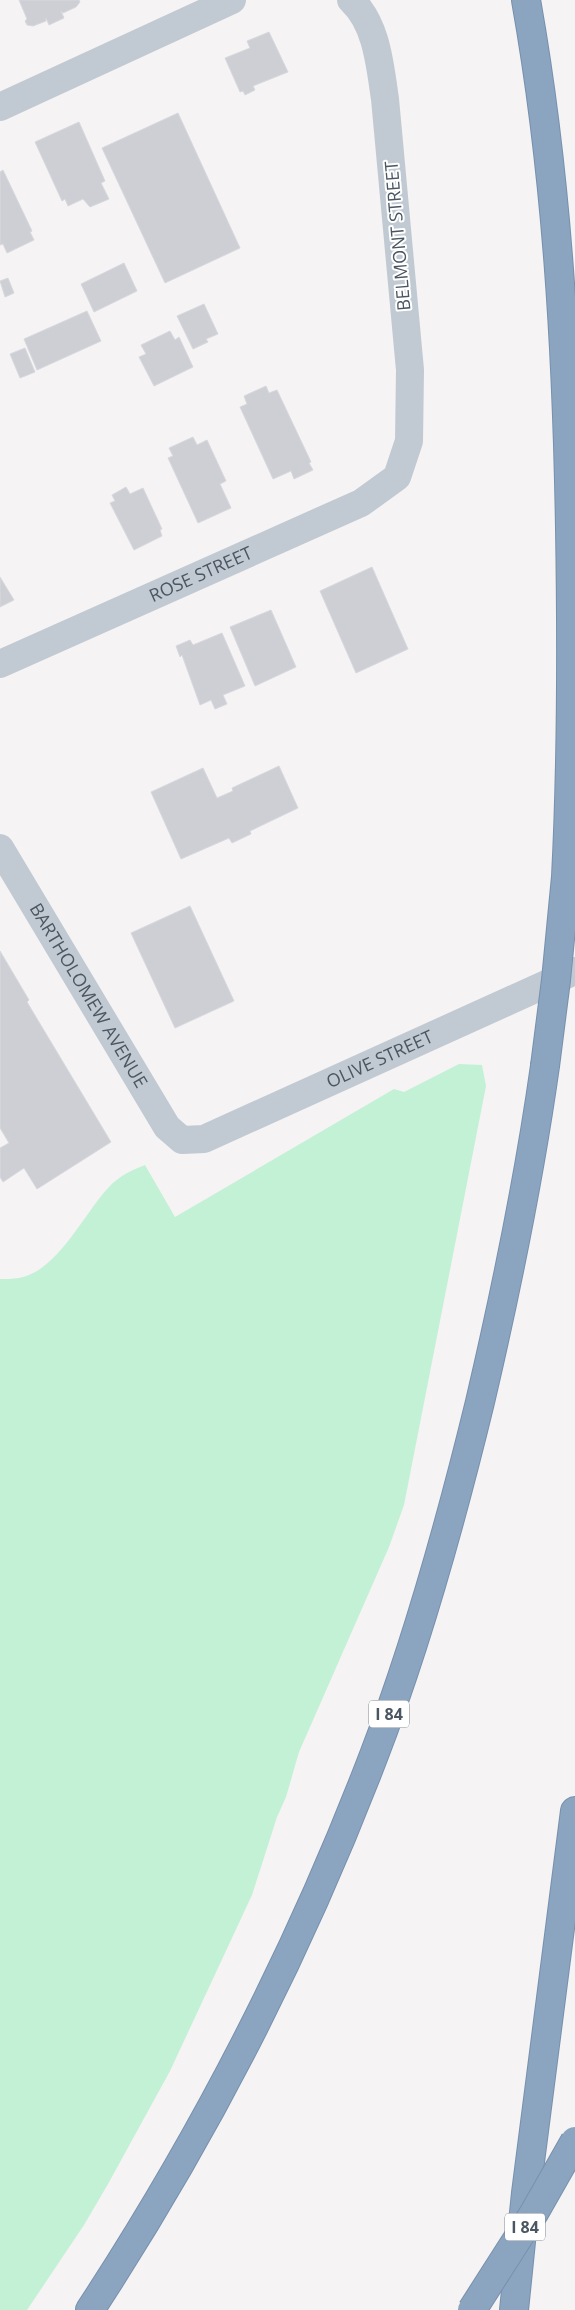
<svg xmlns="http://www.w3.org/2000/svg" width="575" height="2310" font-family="'Open Sans',sans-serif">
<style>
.green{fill:#c3f1d5}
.building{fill:#cdcfd5;stroke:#d7d9de}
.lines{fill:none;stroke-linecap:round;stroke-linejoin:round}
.highway-casing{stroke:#7690ad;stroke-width:30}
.minor{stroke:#c1cad2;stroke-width:28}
.highway{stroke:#8ba5c1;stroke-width:28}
.highway-bridge-casing{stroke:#7690ad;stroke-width:30;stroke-linecap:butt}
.highway-bridge{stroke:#8ba5c1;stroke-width:28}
.labels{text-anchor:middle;stroke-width:4;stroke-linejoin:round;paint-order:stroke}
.shield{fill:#fff;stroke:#808990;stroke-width:1}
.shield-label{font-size:16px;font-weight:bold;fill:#4a5661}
.street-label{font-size:18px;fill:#4a5661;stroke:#fff}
</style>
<rect width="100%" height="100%" fill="#f5f3f3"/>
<path class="green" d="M459,1064L482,1065L486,1086L404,1505L389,1547L299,1752L286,1797L277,1817L252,1895L170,2071L108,2184L84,2225L27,2310H0V1279C6,1279 13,1279 19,1278C57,1272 85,1212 109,1187C119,1176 132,1170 145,1165L175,1217L394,1089L404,1092Z"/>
<path class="building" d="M19,0H79L80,2L76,7L63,13L61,11L64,18L49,25L46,18V21L33,26L27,25L25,21L27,19Z
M269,32L288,72L253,86L255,90L245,95L243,91L240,92L225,58L250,48L247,41Z
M178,113L240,248L165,283L102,148Z
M79,122L105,181L101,183L109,199L90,207L83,199L68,206L65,199L62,201L35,142Z
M3,170L32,231L30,232L34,240L7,253L3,244L0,245V172Z
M124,263L137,291L94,312L81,284Z
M8,278L14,293L5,297L0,281Z
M204,304L218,334L206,339L208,342L193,349L177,316Z
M87,311L101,341L37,370L24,339Z
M170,331L175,340L179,337L193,367L154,386L139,357L146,354L141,345Z
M25,348L35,372L20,378L10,354Z
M266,386L269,393L277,390L311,462L309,463L313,470L294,479L291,471L273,479L240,407L247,404L244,396Z
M193,437L197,445L207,440L226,481L220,484L231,508L198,523L168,458L173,456L169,448Z
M126,487L130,494L143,488L162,529L160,530L162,536L134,550L110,503L115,501L112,495Z
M372,567L408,649L356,673L320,591Z
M0,577L14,600L0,607Z
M271,610L296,667L255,686L230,627Z
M222,633L245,686L223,695L227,704L215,709L211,700L200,705L182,655L180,657L176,646L190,640L193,645Z
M279,766L298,808L250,831L251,834L232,843L229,838L181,859L151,792L203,768L217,798L233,791L232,788Z
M190,906L234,1001L175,1028L131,933Z
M0,951L29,1000L27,1002L111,1142L37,1189L24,1168L3,1182L0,1177V1148L9,1143L0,1128Z"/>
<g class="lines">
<g class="highway-casing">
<path id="highway" d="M526,0C557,174 567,351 570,528C572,645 572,761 566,877
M90,2310C204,2136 300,1949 374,1755C418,1641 451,1521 480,1402C506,1291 529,1179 545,1066
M514,2310L526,2193L575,1811"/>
</g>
<g class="minor">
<path d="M0,107L232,0"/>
<path id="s1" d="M0,664L361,503L397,477L409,441L410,370L385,99C380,66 377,24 351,0"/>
<path id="s2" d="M0,848L167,1127L182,1140L204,1139L575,971"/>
</g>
<use href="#highway" class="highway"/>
<g class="highway-bridge-casing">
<path id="highway-bridge" d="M545,1066L556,980L566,877
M472,2310L534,2213L575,2141"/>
</g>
<use href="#highway-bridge" class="highway-bridge"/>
</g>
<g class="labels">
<g class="shield">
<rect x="369" y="1700.5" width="40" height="27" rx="4"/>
<rect x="505" y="2213.5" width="40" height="27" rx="4"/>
</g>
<g class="shield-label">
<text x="389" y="1720">I 84</text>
<text x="525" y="2233">I 84</text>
</g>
<g class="street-label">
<text transform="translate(398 236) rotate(-95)" y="6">BELMONT STREET</text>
<text dy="6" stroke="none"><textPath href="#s1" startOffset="220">ROSE STREET</textPath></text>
<text dy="6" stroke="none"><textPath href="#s2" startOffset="172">BARTHOLOMEW AVENUE</textPath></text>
<text dy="6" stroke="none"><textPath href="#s2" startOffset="560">OLIVE STREET</textPath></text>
</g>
</g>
</svg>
